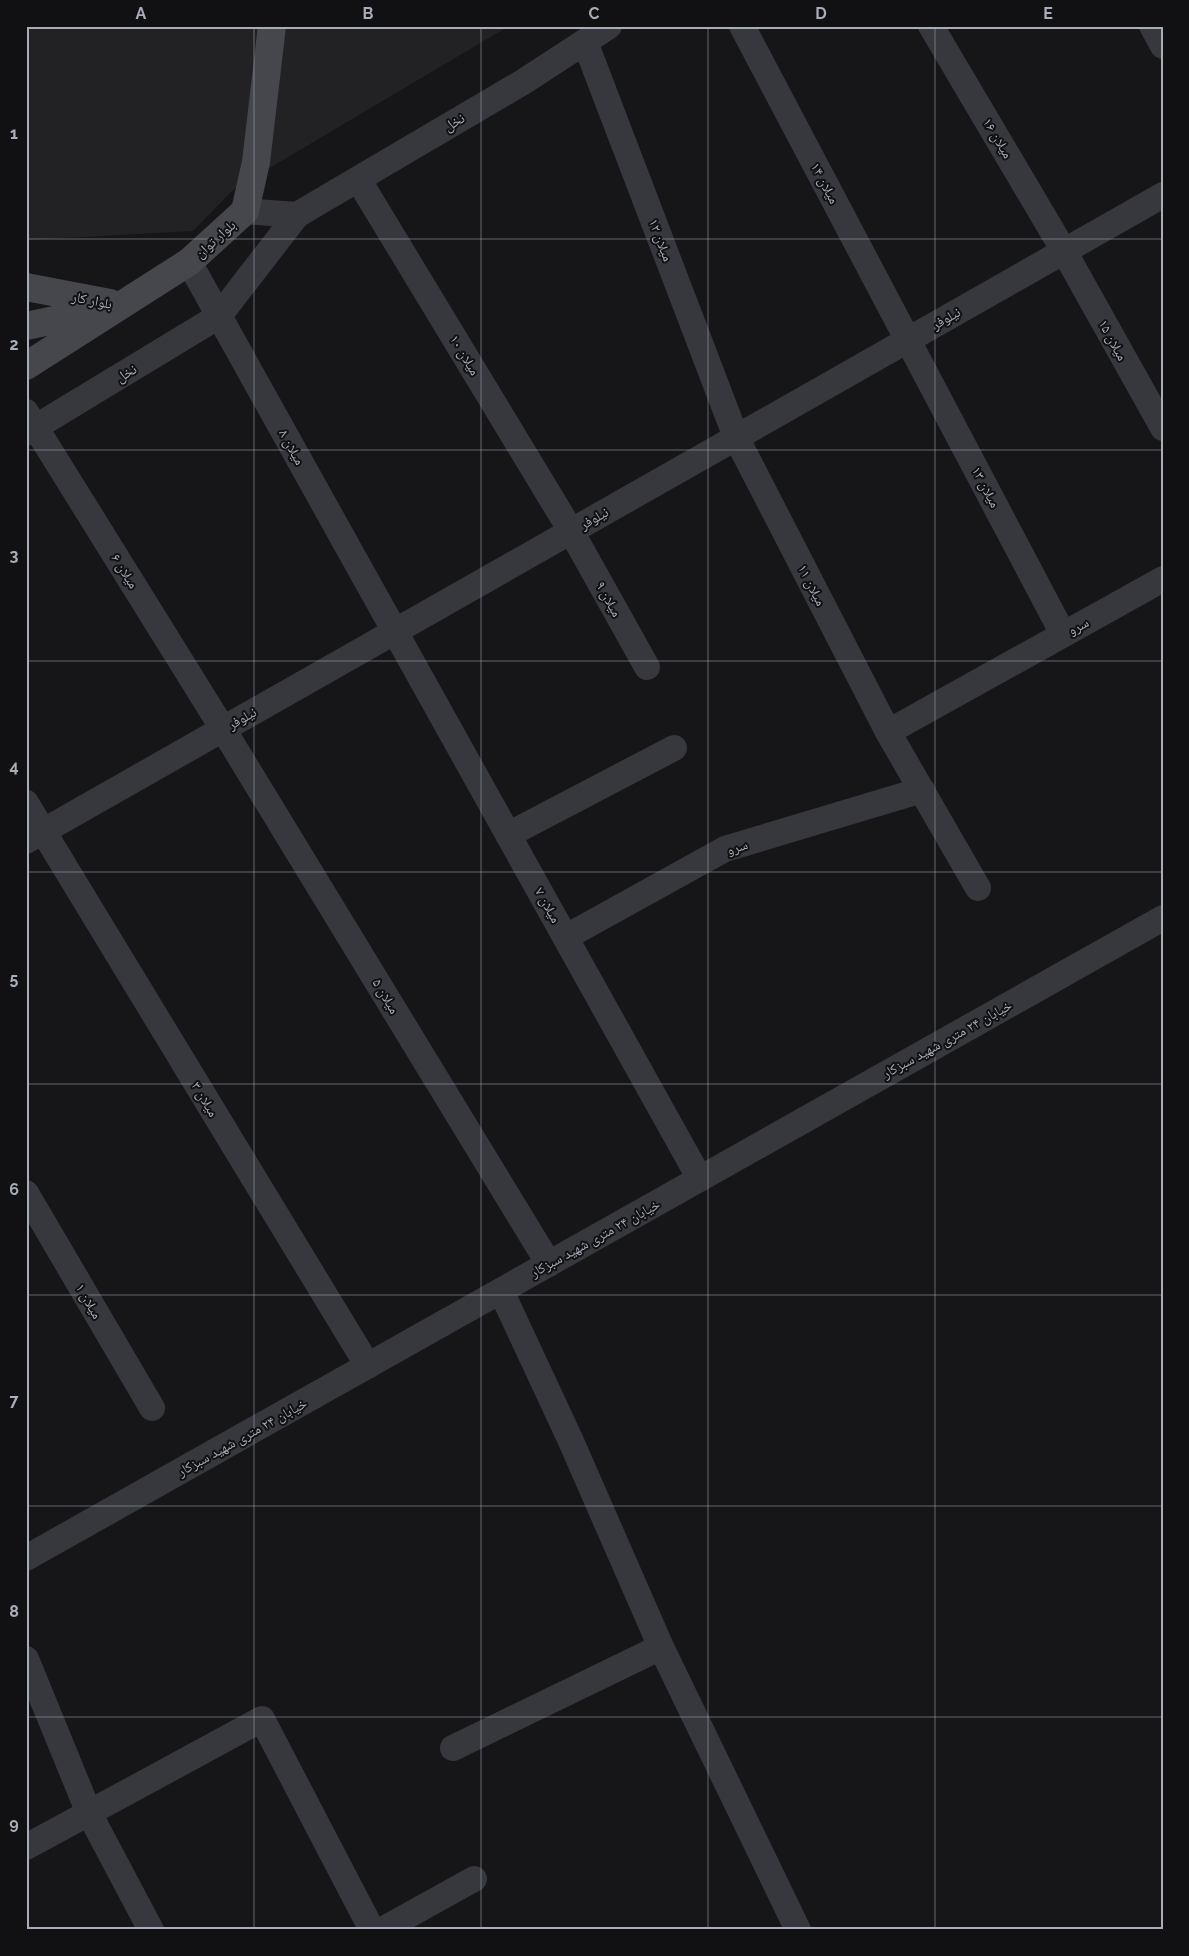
<svg xmlns="http://www.w3.org/2000/svg" width="1189" height="1956" font-family="Raleway,'Noto Naskh Arabic',sans-serif">
<style>
.built{fill:#222225}
.lines{fill:none;stroke-linecap:round;stroke-linejoin:round}
.street{stroke:#37383d;stroke-width:26}
.secondary{stroke:#45474d;stroke-width:28}
.grid{fill:none;stroke:#a8adb8;stroke-width:1;stroke-opacity:0.55}
.labels{text-anchor:middle;stroke-width:4;stroke-linejoin:round;paint-order:stroke}
.street-label{font-size:14px;fill:#a8adb8;stroke:#111113}
.neatline{fill:none;stroke:#a8adb8;stroke-width:2}
.grid-label{font-size:16px;text-anchor:middle;font-weight:bold;fill:#a8adb8}
</style>
<rect width="100%" height="100%" fill="#161618"/>
<path class="built" d="M26,26H509L234,189L193,231L26,240Z"/>
<g class="lines">
<path class="street" d="M742,26L1063,634
M931,26L1064,251L1163,428
M1152,26L1163,46
M585,42L736,437L888,732L978,888
M358,179L571,531L647,667
M245,211L297,215L523,82L609,26
M189,262L700,1179
M26,412L223,729L549,1264
M26,433L219,316L297,215
M888,732L1163,579
M26,803L368,1366
M508,835L674,748
M26,841L1163,195
M566,937L725,849L922,790
M26,1193L152,1408
M501,1291L570,1439L661,1647L798,1930
M26,1558L1163,918
M26,1659L89,1813L151,1930
M453,1748L661,1647
M26,1847L262,1719L372,1930
M382,1930L474,1879"/>
<path class="secondary" d="M26,287L110,303
M26,326L103,310
M26,366L189,262L245,211L256,162L272,26"/>
</g>
<path class="grid" d="M254,26V1930M481,26V1930M708,26V1930M935,26V1930M26,239H1163M26,450H1163M26,661H1163M26,872H1163M26,1084H1163M26,1295H1163M26,1506H1163M26,1717H1163"/>
<g class="labels">
<g class="street-label">
<text transform="translate(454 122) rotate(-31)" y="5">نخل</text>
<text transform="translate(998 138) rotate(59)" y="5">میلان ۱۶</text>
<text transform="translate(825 183) rotate(62)" y="5">میلان ۱۴</text>
<text transform="translate(215 239) rotate(-42)" y="5">بلوار توان</text>
<text transform="translate(661 240) rotate(69)" y="5">میلان ۱۲</text>
<text transform="translate(92 300) rotate(11)" y="5">بلوار کار</text>
<text transform="translate(946 318) rotate(-30)" y="5">نیلوفر</text>
<text transform="translate(1113 340) rotate(61)" y="5">میلان ۱۵</text>
<text transform="translate(465 355) rotate(59)" y="5">میلان ۱۰</text>
<text transform="translate(126 373) rotate(-31)" y="5">نخل</text>
<text transform="translate(292 447) rotate(61)" y="5">میلان ۸</text>
<text transform="translate(986 487) rotate(62)" y="5">میلان ۱۳</text>
<text transform="translate(594 518) rotate(-30)" y="5">نیلوفر</text>
<text transform="translate(125 571) rotate(58)" y="5">میلان ۶</text>
<text transform="translate(812 585) rotate(63)" y="5">میلان ۱۱</text>
<text transform="translate(609 599) rotate(61)" y="5">میلان ۹</text>
<text transform="translate(1078 626) rotate(-29)" y="5">سرو</text>
<text transform="translate(242 718) rotate(-30)" y="5">نیلوفر</text>
<text transform="translate(737 847) rotate(-19)" y="5">سرو</text>
<text transform="translate(548 905) rotate(61)" y="5">میلان ۷</text>
<text transform="translate(386 996) rotate(59)" y="5">میلان ۵</text>
<text transform="translate(947 1039) rotate(-29)" y="5">خیابان ۲۴ متری شهید سبزکار</text>
<text transform="translate(205 1099) rotate(59)" y="5">میلان ۳</text>
<text transform="translate(595 1238) rotate(-29)" y="5">خیابان ۲۴ متری شهید سبزکار</text>
<text transform="translate(89 1301) rotate(60)" y="5">میلان ۱</text>
<text transform="translate(242 1437) rotate(-29)" y="5">خیابان ۲۴ متری شهید سبزکار</text>
</g>
</g>
<rect width="1189" height="1956" fill="none" stroke="#111113" stroke-width="55"/>
<rect x="28" y="28" width="1134" height="1900" class="neatline"/>
<g class="grid-label">
<text x="141" y="19">A</text>
<text x="368" y="19">B</text>
<text x="594" y="19">C</text>
<text x="821" y="19">D</text>
<text x="1048" y="19">E</text>
<text x="14" y="139">1</text>
<text x="14" y="350">2</text>
<text x="14" y="561">3</text>
<text x="14" y="772">4</text>
<text x="14" y="984">5</text>
<text x="14" y="1195">6</text>
<text x="14" y="1406">7</text>
<text x="14" y="1617">8</text>
<text x="14" y="1829">9</text>
</g>
</svg>
